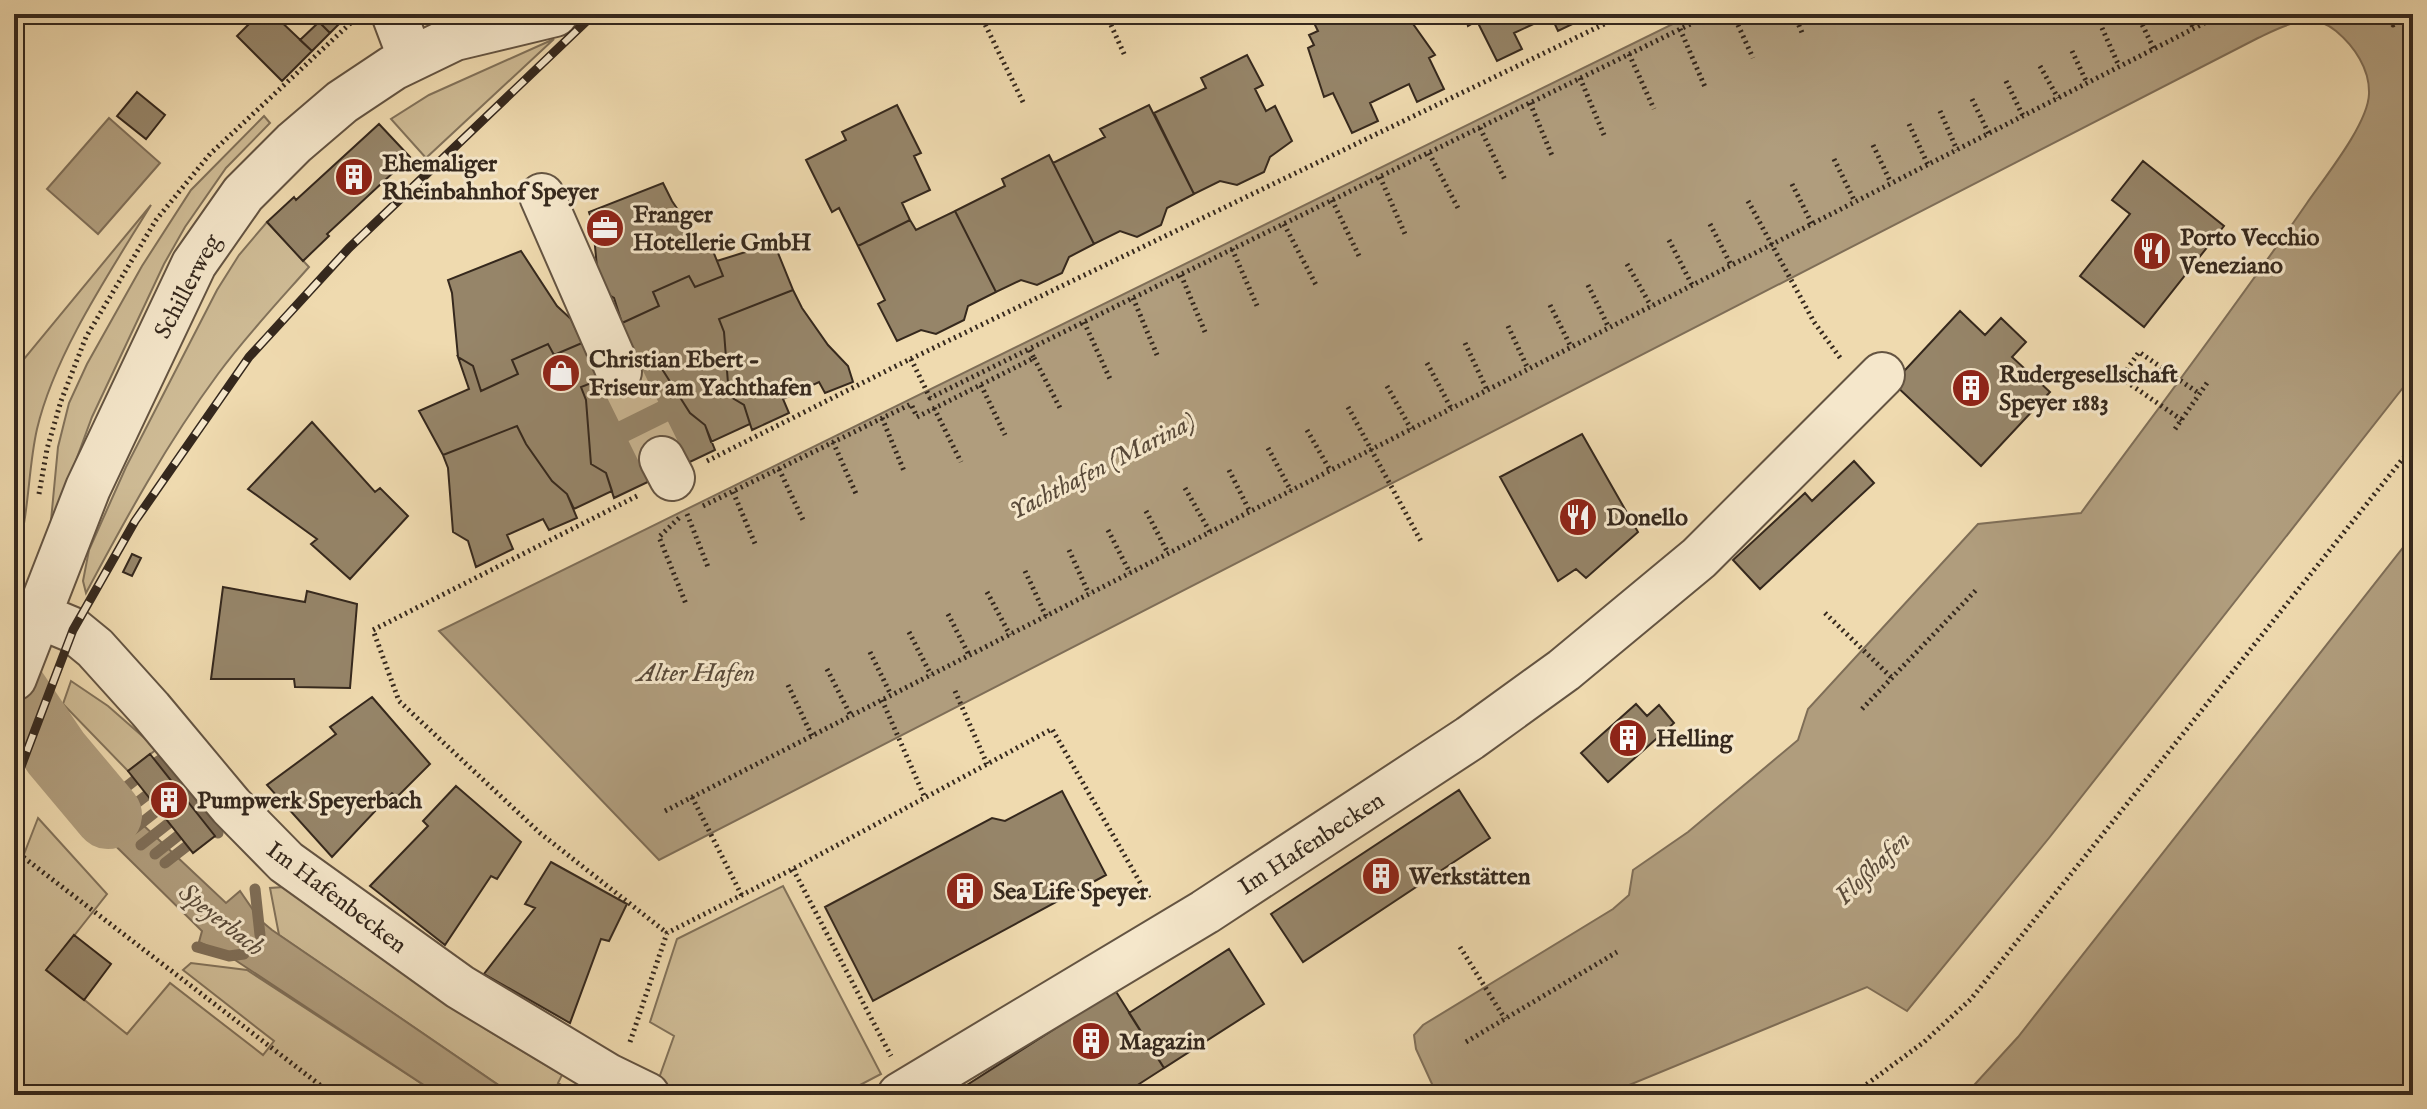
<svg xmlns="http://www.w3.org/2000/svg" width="2427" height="1109" font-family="'IM FELL English',serif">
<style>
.green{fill:#cfbc96;stroke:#82725a;stroke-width:2}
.water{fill:#b09d7d;stroke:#7f6e57;stroke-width:2}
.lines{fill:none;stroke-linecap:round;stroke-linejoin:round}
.stream{stroke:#7f6e57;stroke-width:11}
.river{stroke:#b09d7d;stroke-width:68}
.building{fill:#968569;stroke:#35281d;stroke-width:2}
.minor-tunnel{stroke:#cab692;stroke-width:44;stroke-dasharray:44 22;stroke-linecap:butt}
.minor-casing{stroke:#645442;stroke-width:48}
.path{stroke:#35281d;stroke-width:5;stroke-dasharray:2 4;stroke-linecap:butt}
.minor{stroke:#f5e7cb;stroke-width:44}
.rail-casing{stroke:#35281d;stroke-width:9}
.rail{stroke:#f5e7cb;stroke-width:6;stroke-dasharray:18;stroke-linecap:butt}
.labels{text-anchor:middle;stroke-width:6;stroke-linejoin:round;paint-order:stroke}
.poi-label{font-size:24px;font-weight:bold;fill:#35281d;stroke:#f5e7cb;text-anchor:start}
.street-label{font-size:24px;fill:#35281d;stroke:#f5e7cb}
.water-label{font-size:26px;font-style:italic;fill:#5a4b3a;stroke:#f5e7cb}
</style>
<rect width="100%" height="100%" fill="#efdaaf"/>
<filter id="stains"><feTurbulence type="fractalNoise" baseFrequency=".0025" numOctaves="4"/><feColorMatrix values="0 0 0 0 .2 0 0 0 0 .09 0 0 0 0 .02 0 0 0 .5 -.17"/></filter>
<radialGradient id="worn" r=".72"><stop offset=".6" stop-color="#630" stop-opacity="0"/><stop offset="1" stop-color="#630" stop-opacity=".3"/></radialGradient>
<path class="green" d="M554,39L426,158L391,119L429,95Z
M264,116L270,123L226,168L185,227L164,264L92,417L50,531L58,447L69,403L87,364L142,266L191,190Z
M151,205C110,272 55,353 37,429C27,473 30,519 14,562V371Z
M267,222L309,267C278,302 246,336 218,374C167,443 126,518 86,593L83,581L89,550L126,467L217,290L239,255Z
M71,681L108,706L157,749L128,771L63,704Z
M38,818L107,894L47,970L127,1034L170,983L263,1055L274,1041L183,970L191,963L247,970L439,1095H14V880Z
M783,886L881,1074L841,1095H689L658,1081L674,1036L650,1022L677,939Z
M284,887L487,1030L562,1075L558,1083L579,1095H513L279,935L270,888Z"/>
<path class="water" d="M1693,14H2413V375L2049,838L1907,1011L1867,987L1605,1095H1437L1416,1049L1414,1035L1423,1025L1613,909L1629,895L1633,870L1688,832L1798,740L1808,709L1978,524L2081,513C2157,410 2234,309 2307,203C2325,177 2368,124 2369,94C2370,69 2354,46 2336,31C2311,10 2283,26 2258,38L659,860L439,631Z
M109,118L160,163L98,234L47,189Z
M2413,535V1095H1965L2018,1037Z
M55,726L107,791L226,903L240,891L260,920L272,930L513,1095H439L229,956L199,942L202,931L70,801L41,762Z"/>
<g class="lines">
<path class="stream" d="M157,762L160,760L218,833
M102,806L135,780
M117,818L147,795
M130,832L158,810
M141,845L169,823
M155,854L179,835
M165,863L187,846
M255,889L260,935
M197,947L229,956L244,954"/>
<path class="river" d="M14,691L56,753L108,815"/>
</g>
<path class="building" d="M259,14H273L312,51L282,81L237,36Z
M311,14H349L330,33Z
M1331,14L1337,22L1354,14H1406L1435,55L1429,58L1444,89L1417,102L1409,84L1370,103L1378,121L1352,133L1333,93L1324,97L1308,48L1314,45L1309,35L1318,31L1314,23Z
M1465,14H1585L1587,17L1558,31L1551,16L1514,33L1522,49L1497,61L1477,21L1468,26Z
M319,22L330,33L312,51L300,40Z
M1247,55L1263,85L1255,89L1266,111L1275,106L1292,141L1270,157L1264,172L1237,185L1220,181L1194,194L1154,113L1206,88L1201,78Z
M137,92L165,115L146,139L117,116Z
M897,105L921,153L914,156L930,190L902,203L910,220L858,246L839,208L832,212L806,160L846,140L842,132Z
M1149,105L1194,194L1167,208L1161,225L1137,237L1120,231L1094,244L1053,163L1105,137L1100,129Z
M379,124L410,157L327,234L329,236L303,261L267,222L294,197L296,200Z
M1049,155L1094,244L1069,257L1062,273L1037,285L1021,280L996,292L955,211L1005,186L1002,179Z
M2143,161L2224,226L2144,327L2080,276L2130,214L2112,200Z
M663,183L672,201L697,238L713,251L723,276L695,287L689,276L653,292L659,306L622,323L614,298L599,289L593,225L589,212Z
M955,211L996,292L968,306L964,320L936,334L921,330L897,341L878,304L885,300L858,246L910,220L916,230Z
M774,243L793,290L719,319L724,332L729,396L744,405L750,424L711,442L705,425L690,413L655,358L638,365L622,323L659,306L653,292L689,276L695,287L723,276L717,261Z
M521,251L557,306L571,319L582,343L554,355L548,344L512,360L518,374L481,391L473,366L458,357L452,293L448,280Z
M793,290L802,308L828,345L848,366L853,382L825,393L819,382L783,399L789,413L752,430L744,405L729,396L724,332L719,319Z
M1960,311L1985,335L2001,318L2026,342L2012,357L2050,392L1981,466L1893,383Z
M582,343L599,380L581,387L586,400L591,464L606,473L612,491L574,509L567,494L552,481L526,444L517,426L443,455L419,411L469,389L458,357L473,366L481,391L518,374L512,360L548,344L554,355Z
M655,358L690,413L705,425L715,450L614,498L606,473L591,464L586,400L581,387Z
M312,422L375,492L380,488L408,516L350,579L311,544L317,539L248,489Z
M517,426L526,444L552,481L567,494L577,518L549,530L543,519L507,535L513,549L476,567L468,541L453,532L448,468L443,455Z
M1582,434L1638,532L1586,578L1576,569L1558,581L1500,477Z
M1854,461L1874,483L1760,589L1733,560L1805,493L1812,501Z
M132,554L141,558L132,576L123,572Z
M223,587L305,602L307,591L357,604L350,688L295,687L294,679H211Z
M372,697L430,764L397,797L392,793L332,857L267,785L336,734L330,727Z
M1636,704L1647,716L1659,705L1674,723L1608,782L1581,753Z
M150,754L215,836L193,853L128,771Z
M456,786L521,842L497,879L491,876L445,945L370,886L428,826L423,821Z
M1459,790L1490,838L1303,962L1271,914Z
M1062,791L1106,875L873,1001L825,907L992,818L1005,821Z
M551,862L627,904L609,941L601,939L570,1023L484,974L535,908L525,904Z
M74,935L111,964L84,1000L46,970Z
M1229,949L1264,1004L1164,1068L1129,1013Z
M1115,990L1164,1068L1122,1095H958L956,1092Z"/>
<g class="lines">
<path class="minor-tunnel" d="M619,372L662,459"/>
<g class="minor-casing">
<path id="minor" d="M394,14L411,59
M542,196L619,372
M662,459L672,478
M37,615L73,630L95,648L150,709L231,806L286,862L460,987L608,1076L647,1095
M14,678L88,488L194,264L243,194L294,143L342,102L393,68L455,38L555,14
M900,1095L1205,912L1470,738L1564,670L1699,558L1882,375"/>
</g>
<path class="path" d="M980,14L1024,104
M1106,14L1125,56
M1733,14L1753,58
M1794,14L1803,35
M2137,14L2154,49
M2186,14L2194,29
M2387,14L2393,25L2413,16
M2102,28L2119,66
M1680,29L1705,87
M2072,51L2087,83
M1629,54L1654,109
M2040,66L2058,98
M1580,78L1604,135
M2006,81L2023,116
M1972,99L1989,134
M1530,103L1553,158
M1940,111L1957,150
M1909,124L1928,165
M1480,128L1506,182
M1873,145L1891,183
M1429,153L1458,208
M1834,159L1855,202
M1380,177L1405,234
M1792,184L1812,224
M1332,200L1360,258
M1748,201L1814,322L1841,359
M1284,224L1316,285
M1710,224L1731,265
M1669,240L1692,285
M1232,249L1258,308
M1627,264L1651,306
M1181,275L1205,332
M1588,285L1609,328
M1133,298L1157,355
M1550,305L1571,347
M1084,322L1110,379
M1508,326L1528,369
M1465,343L1487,390
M1034,358L1060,408
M911,359L930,398L1029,349
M1427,363L1451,408
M981,385L1005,435
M1387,386L1411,429
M1348,407L1422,543
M934,408L961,462
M882,418L904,471
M2182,420L2121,378L2139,352L2200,394
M2175,429L2207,383
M1307,430L1330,470
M833,442L857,496
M1268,448L1291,491
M707,461L894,367L1625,14
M779,469L804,522
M1229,470L1250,512
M1185,488L1210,532
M733,492L756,546
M39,494L47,449L61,401L86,337L156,220L210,154L356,18
M637,496L373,630L399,701L540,833L667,933
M703,506L911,404L917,417L1034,358L1029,349L1711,14
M1146,511L1168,553
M687,514L708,567
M679,518L659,537L686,604
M1108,530L1130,573
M1069,550L1089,594
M1025,571L1046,616
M987,592L1010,635
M1825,613L1892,678
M948,614L969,655
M909,632L931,675
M870,652L891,695
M827,669L851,716
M788,685L812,736
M955,691L987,764
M882,700L925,798
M1862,709L1978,588
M692,797L742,896
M665,811L2222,14
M14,850L333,1095
M793,869L891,1056
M1460,947L1505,1019
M630,1042L667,933L793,869L1052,729L1149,898
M1466,1042L1617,952
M1852,1095L1924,1042L1971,999L2413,446"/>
<use href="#minor" class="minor"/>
<g class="rail-casing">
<path id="rail" d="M14,785L73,630L135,521L249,357L349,248L594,14"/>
</g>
<use href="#rail" class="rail"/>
</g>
<defs>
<g id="building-disc" transform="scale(2)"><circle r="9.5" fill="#8f2418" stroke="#f5e7cb"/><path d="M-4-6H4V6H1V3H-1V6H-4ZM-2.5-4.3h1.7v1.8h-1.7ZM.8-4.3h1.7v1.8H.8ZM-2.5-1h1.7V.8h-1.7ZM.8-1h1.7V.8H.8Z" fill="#fff"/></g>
<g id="office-disc" transform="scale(2)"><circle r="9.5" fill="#8f2418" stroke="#f5e7cb"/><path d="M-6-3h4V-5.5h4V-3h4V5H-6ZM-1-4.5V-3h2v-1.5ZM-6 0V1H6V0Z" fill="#fff"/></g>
<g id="restaurant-disc" transform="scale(2)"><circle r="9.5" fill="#8f2418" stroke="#f5e7cb"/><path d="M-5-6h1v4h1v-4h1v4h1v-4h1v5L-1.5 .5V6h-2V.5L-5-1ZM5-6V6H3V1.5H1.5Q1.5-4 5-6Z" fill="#fff"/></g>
<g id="shop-disc" transform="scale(2)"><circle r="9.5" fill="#8f2418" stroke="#f5e7cb"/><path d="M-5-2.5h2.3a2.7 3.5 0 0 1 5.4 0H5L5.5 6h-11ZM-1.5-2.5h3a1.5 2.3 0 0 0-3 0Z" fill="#fff"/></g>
</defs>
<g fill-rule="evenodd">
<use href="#building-disc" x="354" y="177"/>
<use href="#office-disc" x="605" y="228"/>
<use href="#restaurant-disc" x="2152" y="251"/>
<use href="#shop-disc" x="561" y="373"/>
<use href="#building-disc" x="1971" y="388"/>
<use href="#restaurant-disc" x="1578" y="517"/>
<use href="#building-disc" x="1628" y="738"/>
<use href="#building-disc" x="169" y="800"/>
<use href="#building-disc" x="1381" y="876"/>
<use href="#building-disc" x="965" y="891"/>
<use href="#building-disc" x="1091" y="1041"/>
</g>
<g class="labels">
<g class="poi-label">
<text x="382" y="171">Ehemaliger<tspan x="382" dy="28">Rheinbahnhof Speyer</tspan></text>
<text x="633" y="222">Franger<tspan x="633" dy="28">Hotellerie GmbH</tspan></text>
<text x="2180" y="245">Porto Vecchio<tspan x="2180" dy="28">Veneziano</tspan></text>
<text x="589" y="367">Christian Ebert -<tspan x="589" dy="28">Friseur am Yachthafen</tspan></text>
<text x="1999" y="382">Rudergesellschaft<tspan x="1999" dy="28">Speyer 1883</tspan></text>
<text x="1606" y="525">Donello</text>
<text x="1656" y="746">Helling</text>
<text x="197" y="808">Pumpwerk Speyerbach</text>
<text x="1409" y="884">Werkstätten</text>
<text x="993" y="899">Sea Life Speyer</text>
<text x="1119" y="1049">Magazin</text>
</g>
<g class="street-label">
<text transform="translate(187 286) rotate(-62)" y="8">Schillerweg</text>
<text transform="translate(1311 843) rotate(-33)" y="8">Im Hafenbecken</text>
<text transform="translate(337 897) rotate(37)" y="8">Im Hafenbecken</text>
</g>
<g class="water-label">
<text transform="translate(1102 465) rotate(-27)" y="9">Yachthafen (Marina)</text>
<text x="696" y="681">Alter Hafen</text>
<text transform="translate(1872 867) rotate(-44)" y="9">Floßhafen</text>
<text transform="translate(222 919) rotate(38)" y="9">Speyerbach</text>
</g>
</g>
<rect width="2427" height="1109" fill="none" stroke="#efdaaf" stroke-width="48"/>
<rect x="16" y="16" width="2395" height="1077" fill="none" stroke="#35281d" stroke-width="4"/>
<rect x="24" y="24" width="2379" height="1061" fill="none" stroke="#35281d" stroke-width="2"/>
<rect width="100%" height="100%" filter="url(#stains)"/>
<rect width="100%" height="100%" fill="url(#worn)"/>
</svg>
